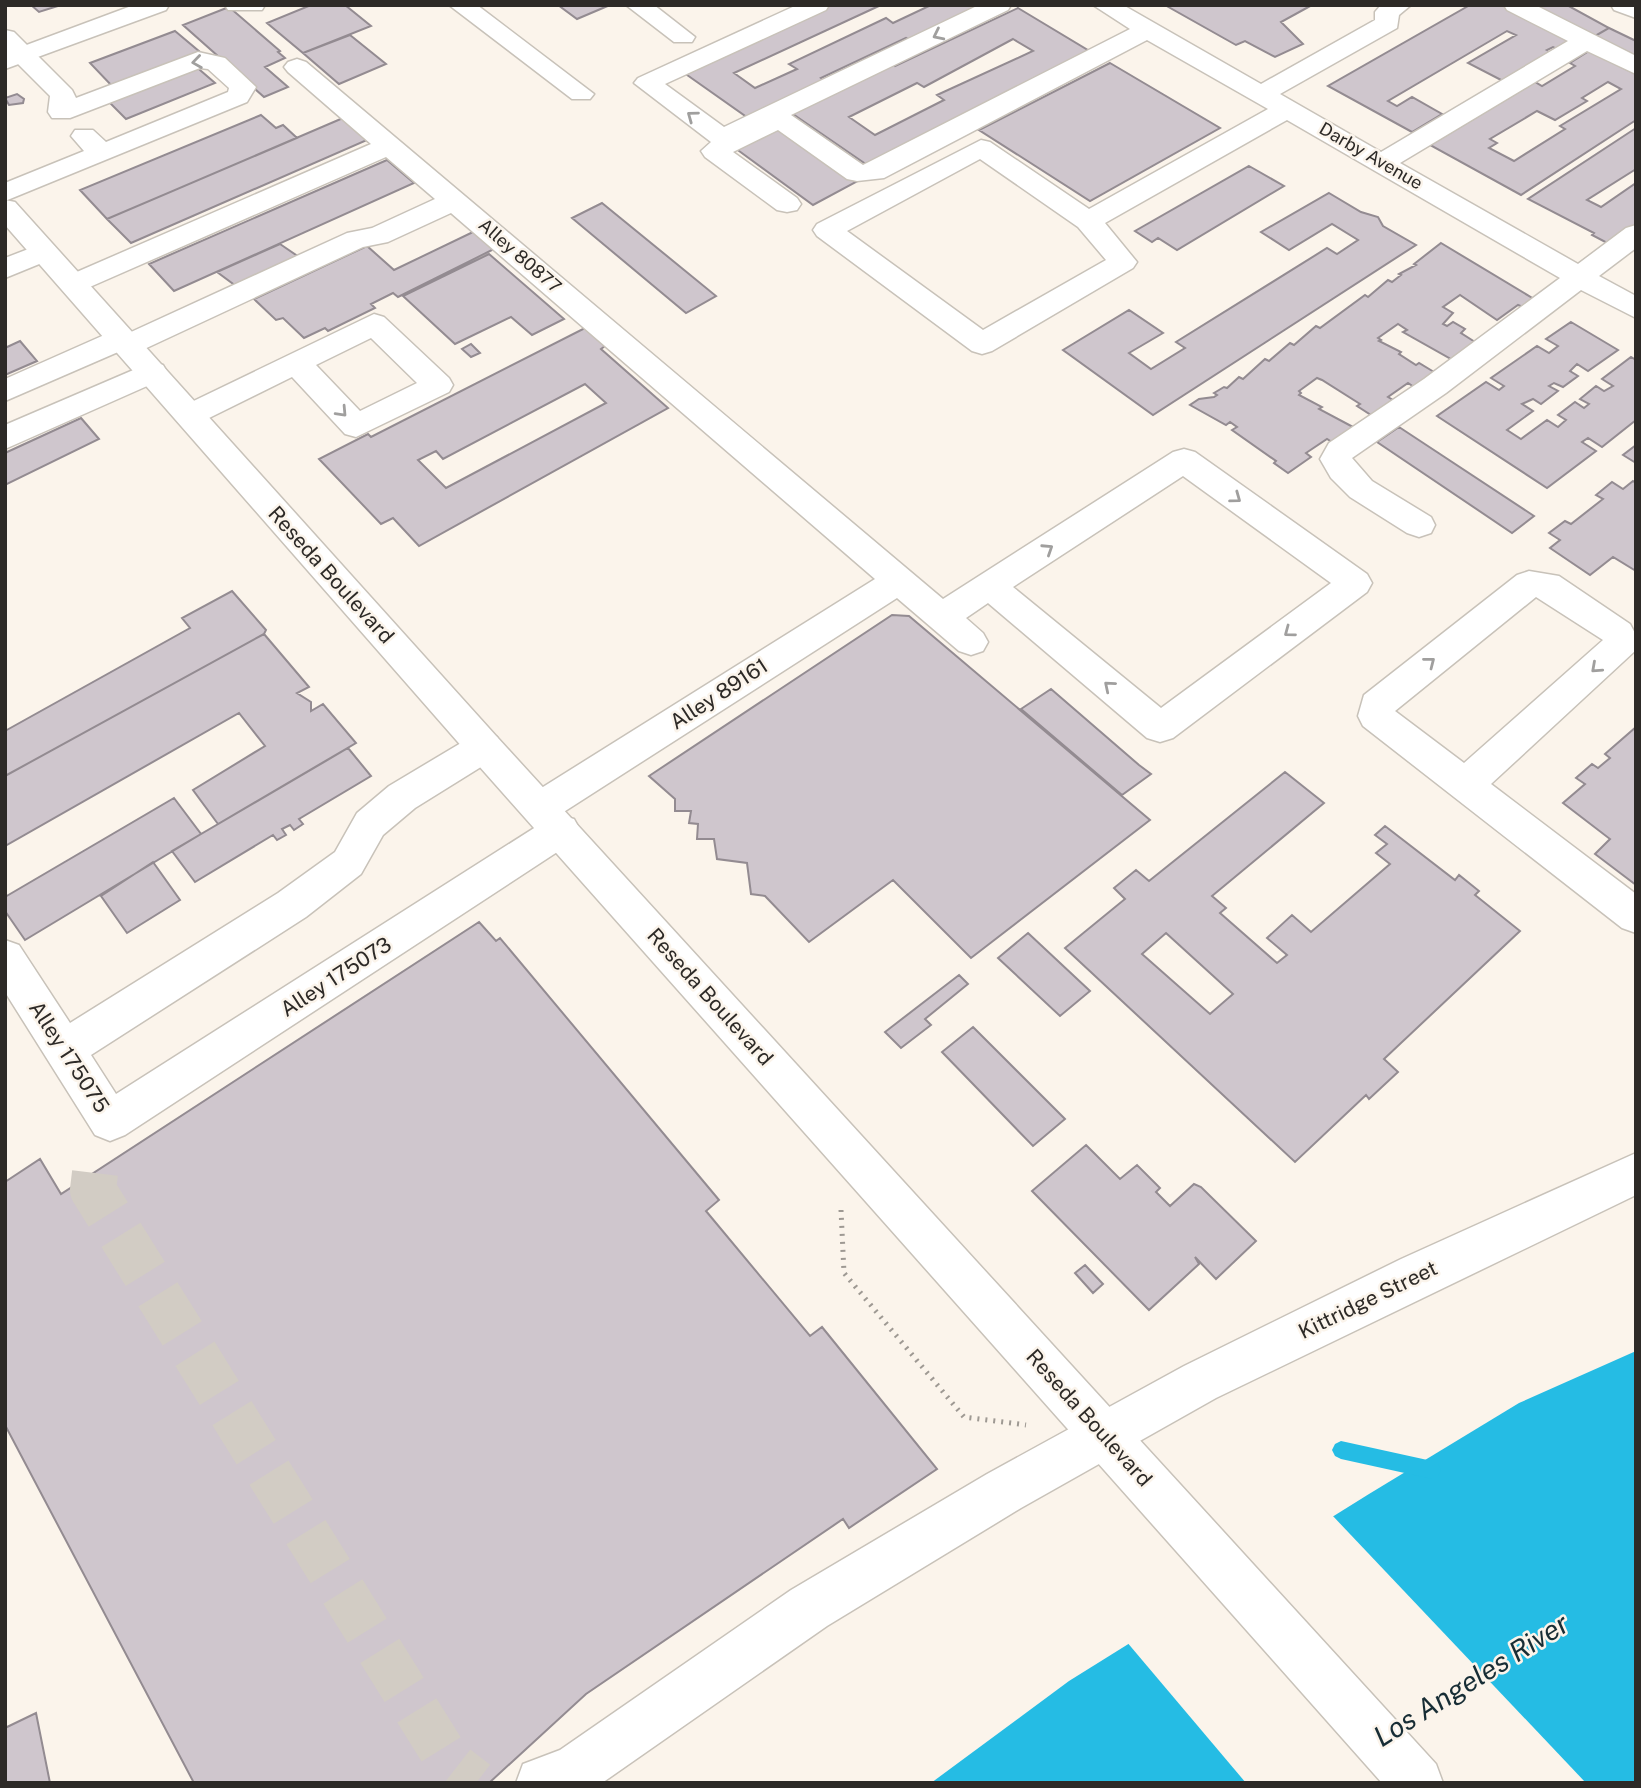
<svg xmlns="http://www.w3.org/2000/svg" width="1641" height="1788" font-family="'Public Sans',sans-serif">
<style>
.water{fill:#25bce4}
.pier{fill:#fbf4eb}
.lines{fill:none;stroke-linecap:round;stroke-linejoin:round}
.stream{fill:#25bce4;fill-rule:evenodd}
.building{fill:#cfc6cd;stroke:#938b91;stroke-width:2;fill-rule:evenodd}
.minor-tunnel{stroke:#d2ccc4;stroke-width:46;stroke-dasharray:46 24;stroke-linecap:butt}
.minor-casing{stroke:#c8c2b9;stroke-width:3}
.major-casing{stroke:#c8c2b9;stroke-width:3}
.path{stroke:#9e9993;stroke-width:5;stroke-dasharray:2 6;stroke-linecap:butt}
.minor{fill:#fff;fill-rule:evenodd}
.major{fill:#fff;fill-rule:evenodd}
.oneway{stroke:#a09f9e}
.labels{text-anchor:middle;stroke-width:5;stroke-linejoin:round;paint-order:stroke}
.far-street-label{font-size:18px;fill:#2d2a27;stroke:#fbf4eb}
.street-label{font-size:21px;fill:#2d2a27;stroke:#fbf4eb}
.near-water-label{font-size:28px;font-style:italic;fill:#172d35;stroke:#fbf4eb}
</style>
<rect width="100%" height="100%" fill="#fbf4eb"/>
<path class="water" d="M1636,1351V1783H931L1069,1681L1369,1494L1519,1403Z"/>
<path class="pier" d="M1331,1514L1586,1783H1246L1126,1641Z"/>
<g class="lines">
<path class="stream" d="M1341,1441L1432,1461L1438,1464L1441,1470L1438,1476L1432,1479L1341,1459L1335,1456L1332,1450L1335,1444Z"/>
</g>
<path class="building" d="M31,5H61L39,12Z
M311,5H345L371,26L303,53L267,23Z
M558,5H610L577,19Z
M822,5H881L734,73L755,88L797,69L789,64L886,18L893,23L931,5H986L913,42L906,38L821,78L828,83L751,120L680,70Z
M1165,5H1312L1281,22L1303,44L1275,57L1245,41L1236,45Z
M1470,5H1503L1574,41L1559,50L1553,47L1547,50L1553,53L1505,82L1468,63L1516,35L1507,31L1388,101L1397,106L1412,97L1442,114L1412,132L1328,86Z
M1533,5H1567L1609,28L1595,36Z
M229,7L280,51L278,52L285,58L265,67L288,87L264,97L183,25Z
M1018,8L1091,52L873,169L790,112L891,63L895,66ZM1013,39L1033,51L937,95L944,100L875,135L849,117L917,83L924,87Z
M1609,28L1636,41V56L1595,36Z
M175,31L200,52L113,87L90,63Z
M350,35L386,64L339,84L303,53Z
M1589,51L1636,74V120L1521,195L1430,145L1535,82L1542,86L1575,66L1570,63ZM1608,82L1621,89L1560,126L1565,129L1514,161L1489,148L1497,143L1490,139L1537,111L1555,120L1587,101L1582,98Z
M1110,63L1220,128L1090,201L979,130Z
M193,64L215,83L126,119L105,98Z
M17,94L24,99L23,103L9,105L5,98Z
M261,115L276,128L283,125L297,138L107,219L80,190Z
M343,118L367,140L131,243L107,219Z
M779,128L856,182L813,205L735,148Z
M1636,128V169L1587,200L1601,207L1636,183V231L1613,246L1592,235L1594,233L1528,199Z
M387,160L414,183L174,291L149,264Z
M1249,166L1284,186L1177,250L1158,238L1152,242L1135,231Z
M1329,193L1361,212L1378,217L1383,226L1416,245L1153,415L1063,350L1129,310L1163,333L1129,353L1151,369L1185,348L1176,342L1327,248L1337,254L1358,240L1332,224L1289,250L1261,232Z
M602,203L716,296L686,313L572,218Z
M473,232L494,249L398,297L393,293L371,304L375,308L328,331L325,328L304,338L283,318L276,320L254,299L367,246L394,270Z
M1441,243L1534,299L1523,307L1518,305L1497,320L1460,295L1443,307L1453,313L1443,324L1447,326L1453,322L1465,329L1461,333L1475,342L1451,359L1403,332L1407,330L1398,324L1378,338L1381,340L1379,341L1401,352L1399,354L1416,365L1419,363L1434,372L1414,387L1408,383L1388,397L1393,400L1371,415L1357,406L1360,404L1322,380L1317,378L1299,391L1301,393L1299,395L1322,407L1319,409L1353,427L1332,442L1327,439L1306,453L1311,457L1288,473L1274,463L1276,461L1232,430L1237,427L1230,422L1226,425L1190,405L1199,399L1214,397L1217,395L1214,393L1224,387L1227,388L1239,377L1243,379L1265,359L1269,361L1290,343L1294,345L1316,326L1320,328L1365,295L1368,297L1388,280L1392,282L1401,275L1399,274L1416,265L1414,264Z
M280,244L299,257L236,286L217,272Z
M489,254L564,319L532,335L511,317L455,344L403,296Z
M1571,322L1618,350L1588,371L1577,364L1570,371L1578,376L1563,387L1554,383L1549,386L1558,391L1541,404L1533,399L1522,404L1533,411L1507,430L1521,439L1547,420L1558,427L1566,420L1558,415L1575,402L1584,408L1589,404L1580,399L1596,386L1604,391L1613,386L1602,379L1631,357L1636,360V420L1602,447L1588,438L1582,442L1596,451L1547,488L1437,416L1486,382L1499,390L1504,386L1491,378L1537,346L1549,353L1558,346L1546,339Z
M585,328L605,346L601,349L668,408L419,546L393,518L381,524L319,459L368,434L371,437ZM585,384L606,403L446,488L418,460L436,451L443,459Z
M20,341L37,361L5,375V348Z
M471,344L480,353L471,357L462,349Z
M81,418L99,439L5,485V453Z
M1399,427L1534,516L1512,533L1377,442Z
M1636,445V463L1623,455Z
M1633,481L1636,483V571L1613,557L1590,575L1550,548L1560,540L1549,533L1565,521L1571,524L1603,499L1596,495L1612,482L1623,489Z
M232,591L266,630L264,634L5,776V731L190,628L182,618Z
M892,615L909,616L1150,820L971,958L893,880L809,942L765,896L751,894L747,863L717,859L714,839H697L698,824L689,823L691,811H675V799L649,776Z
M264,634L309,687L297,693L311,702V711L323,704L356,743L218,824L193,790L265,746L239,713L5,846V776Z
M1051,689L1139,765L1151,774L1122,795L1021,709Z
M1636,727V885L1595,854L1610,839L1563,803L1585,784L1576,778L1592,764L1598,768L1610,758L1605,754Z
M348,748L371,776L299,819L303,824L294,830L290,825L282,829L286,835L277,840L273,835L195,882L172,851Z
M1285,772L1324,803L1212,896L1226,908L1220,913L1277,963L1287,955L1267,938L1292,915L1311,932L1390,864L1376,853L1387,844L1375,835L1385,826L1455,880L1459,875L1479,891L1475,895L1520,931L1384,1059L1398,1072L1369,1099L1366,1095L1295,1162L1065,948L1125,899L1114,888L1136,870L1149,881ZM1166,933L1233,994L1210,1014L1142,954Z
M174,798L201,834L25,940L5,911V897Z
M153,862L180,900L127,933L101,896Z
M479,922L496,941L500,938L719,1200L706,1211L810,1336L822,1327L937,1469L849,1528L843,1519L586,1694L489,1783H194L5,1425V1182L40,1159L61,1194Z
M1028,933L1090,991L1060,1016L998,958Z
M959,975L968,984L925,1019L931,1025L901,1048L885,1032Z
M973,1027L1065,1119L1033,1146L942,1052Z
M1086,1145L1120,1179L1137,1165L1160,1188L1156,1192L1170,1206L1194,1184L1201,1187L1256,1241L1216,1279L1195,1257L1199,1264L1149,1310L1032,1191Z
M1085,1265L1103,1284L1093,1293L1075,1273Z
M36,1713L50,1783H5V1728Z"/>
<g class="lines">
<path class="minor-tunnel" d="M95,1173L93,1190L449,1762L476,1783"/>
<g class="minor-casing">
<path id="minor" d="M225,5H265L262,10H228Z
M449,5H477L594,94L590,99H572Z
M626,5H654L695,37L692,42H674Z
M797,5H829L826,10L665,84L724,127L979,5H1011L1008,10L791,115L863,165L1130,29L1093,5H1123L1261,84L1375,20V12L1381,5H1411L1399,15L1397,28L1280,94L1381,152L1568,41L1507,10L1504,5H1535L1636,56V74L1587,51L1400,163L1578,264L1626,228L1636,225V248L1599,276L1636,296V318L1581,290L1446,393L1352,458L1372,481L1431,517L1435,525L1431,533L1419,537L1407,533L1350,497L1331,478L1320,459L1329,443L1424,379L1560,278L1287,120L1105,223L1137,262L1133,268L992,351L982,354L972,351L817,236L813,230L817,224L981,140L990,142L1089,209L1268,109L1147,40L884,178L857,181L847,179L778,130L733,152L797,198L801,204L797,210L787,212L777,210L705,157L701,151L711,142L634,83L638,78ZM980,159L1078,227L1106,260L983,330L847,231Z
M1611,5H1636V18L1614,10Z
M5,30L14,32L72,90L76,98L198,52L225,58L256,87L247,102L5,201V183L84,151L71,136L75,130H93L106,142L228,92L229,88L208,69L200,68L70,118H52L48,112L50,96L5,51Z
M297,59L306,62L943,599L1173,452L1184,449L1195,452L1367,574L1372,583L1367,592L1173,738L1160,742L1147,738L988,603L966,618L983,633L988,642L983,651L971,655L959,651L897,598L559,815L574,819L580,830L574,841L125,1135L110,1141L95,1135L5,992V940L19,945L70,1023L278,893L335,852L357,813L389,786L471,737L484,732L497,737L502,747L497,757L415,808L383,835L361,874L306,917L91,1055L116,1094L542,823L527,819L521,808L527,797L875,579L451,213L388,242L363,247L138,352L128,355L118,352L5,401V379L111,332L121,329L131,332L347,233L372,228L435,199L386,157L83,290L73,293L63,290L59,284L63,278L371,144L288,72L284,67L288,62ZM1183,476L1331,583L1161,708L1013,587Z
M44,243L54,246L58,252L54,258L5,278V258Z
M374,314L384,317L449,378L453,385L449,392L356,437L345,434L292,377L201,422L190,426L179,422L175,415L179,408ZM371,338L417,383L360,411L316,365Z
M152,362L163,365L167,372L163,379L5,449V425Z
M1529,571L1559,576L1630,624L1636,635V650L1491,784L1636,894V933L1622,928L1363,726L1358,716L1364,695L1517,575ZM1536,597L1603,640L1464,763L1395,711Z
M1636,1153V1195L1216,1398L1021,1508L827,1626L602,1783H516L523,1764L560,1750L791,1590L987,1474L1184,1366L1401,1259Z"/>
</g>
<g class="major-casing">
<path id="major" d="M134,5H169L166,10L5,69V53Z
M5,200L15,202L497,737L1436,1764L1443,1783H1382L471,757L5,225Z"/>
</g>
<path class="path" d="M841,1210L844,1273L964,1417L1026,1425"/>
<use href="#minor" class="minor"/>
<use href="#major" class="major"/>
</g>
<defs><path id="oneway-chevron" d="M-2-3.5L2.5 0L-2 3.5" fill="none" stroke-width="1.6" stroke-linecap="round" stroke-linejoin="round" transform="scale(1.75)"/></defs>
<g class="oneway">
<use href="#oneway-chevron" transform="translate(938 35) rotate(154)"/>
<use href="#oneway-chevron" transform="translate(197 62) rotate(172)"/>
<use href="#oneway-chevron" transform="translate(692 116) rotate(-144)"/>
<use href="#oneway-chevron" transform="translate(342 412) rotate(47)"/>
<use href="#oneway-chevron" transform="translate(1236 498) rotate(36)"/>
<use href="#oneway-chevron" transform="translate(1048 549) rotate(-33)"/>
<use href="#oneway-chevron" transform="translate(1289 632) rotate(143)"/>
<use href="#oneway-chevron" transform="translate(1430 662) rotate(-38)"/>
<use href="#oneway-chevron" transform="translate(1596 668) rotate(138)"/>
<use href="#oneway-chevron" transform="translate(1109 686) rotate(-140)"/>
</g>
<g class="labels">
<g class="far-street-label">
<text transform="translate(1371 156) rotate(30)" y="6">Darby Avenue</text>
<text transform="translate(520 256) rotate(41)" y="6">Alley 80877</text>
</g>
<g class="street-label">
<text transform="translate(331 575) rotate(48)" y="7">Reseda Boulevard</text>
<text transform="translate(719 694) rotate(-33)" y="7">Alley 89161</text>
<text transform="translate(336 977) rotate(-33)" y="7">Alley 175073</text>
<text transform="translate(710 997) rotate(48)" y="7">Reseda Boulevard</text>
<text transform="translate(69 1057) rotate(57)" y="7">Alley 175075</text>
<text transform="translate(1368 1300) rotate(-26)" y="7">Kittridge Street</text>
<text transform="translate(1089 1418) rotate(48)" y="7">Reseda Boulevard</text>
</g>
<g class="near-water-label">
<text transform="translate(1471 1680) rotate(-32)" y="10">Los Angeles River</text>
</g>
</g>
<rect width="1641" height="1788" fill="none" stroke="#2d2a27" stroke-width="14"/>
</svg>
